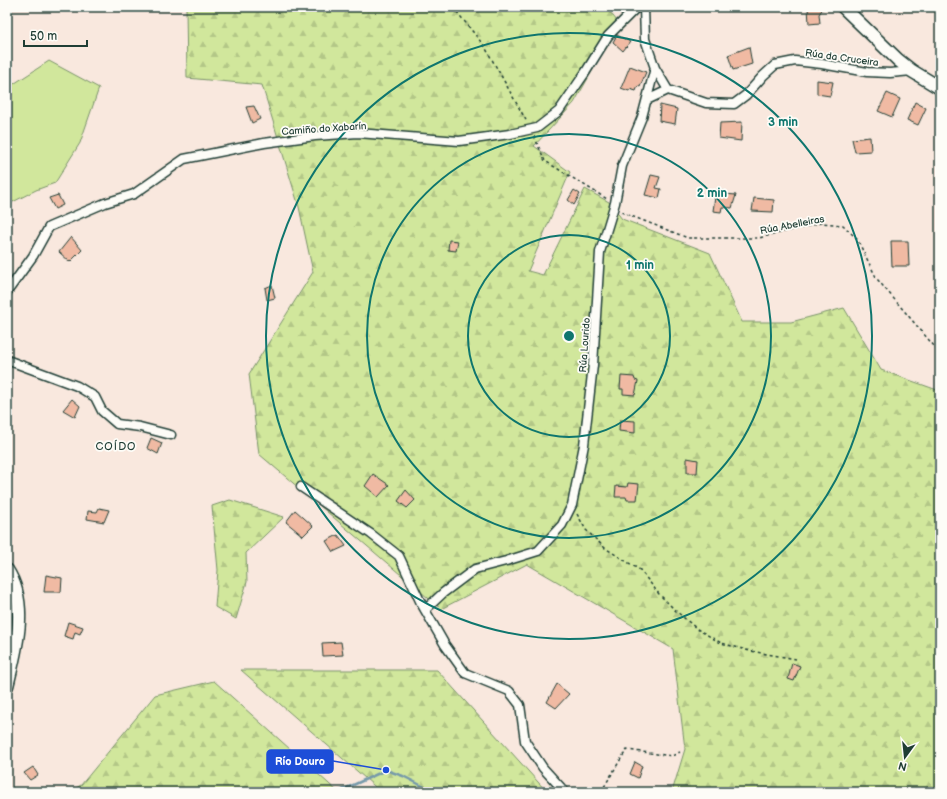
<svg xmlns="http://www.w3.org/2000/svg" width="947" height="799" font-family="'Balsamiq Sans',sans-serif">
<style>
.grass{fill:#d1e79c;stroke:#789268}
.forest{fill:url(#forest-firs);stroke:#789268}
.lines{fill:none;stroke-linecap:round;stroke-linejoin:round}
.stream{stroke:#7499aa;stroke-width:2.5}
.building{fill:#f0baa3;stroke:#1f3d34}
.street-casing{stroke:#1f3d34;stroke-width:11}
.secondary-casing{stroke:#1f3d34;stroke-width:15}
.path{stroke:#1f3d34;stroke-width:1.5;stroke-dasharray:3 3;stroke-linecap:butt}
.street{stroke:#fdfcf7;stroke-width:8}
.secondary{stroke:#fdfcf7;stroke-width:12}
.ring{fill:none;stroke:#0f766e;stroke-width:2}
.labels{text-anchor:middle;stroke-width:3.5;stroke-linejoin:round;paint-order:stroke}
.street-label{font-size:10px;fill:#1f3d34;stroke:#fdfcf7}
.neighbourhood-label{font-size:11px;letter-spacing:1px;fill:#1f3d34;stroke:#fdfcf7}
.centre{fill:#0f766e;stroke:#fdfcf7;stroke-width:2}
.ring-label{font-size:12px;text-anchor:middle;font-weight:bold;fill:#0f766e;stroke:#fdfcf7;stroke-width:3.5;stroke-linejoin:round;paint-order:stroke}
.leader{fill:none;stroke:#1d4ed8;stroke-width:1.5}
.callout-dot{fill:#1d4ed8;stroke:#fdfcf7;stroke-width:1.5}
.callout{fill:#1d4ed8;stroke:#1d4ed8;stroke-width:1.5}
.callout-label{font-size:11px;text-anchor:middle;font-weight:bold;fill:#fff}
</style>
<defs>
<pattern id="forest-firs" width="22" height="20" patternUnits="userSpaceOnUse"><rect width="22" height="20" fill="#d1e79c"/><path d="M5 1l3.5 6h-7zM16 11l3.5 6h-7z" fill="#b3c787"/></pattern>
</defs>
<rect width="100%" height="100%" fill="#f9e8de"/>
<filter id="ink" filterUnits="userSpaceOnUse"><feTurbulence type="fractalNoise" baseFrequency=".025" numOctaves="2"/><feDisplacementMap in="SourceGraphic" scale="8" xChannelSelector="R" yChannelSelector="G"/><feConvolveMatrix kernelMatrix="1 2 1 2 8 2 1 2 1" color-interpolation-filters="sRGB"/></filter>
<g filter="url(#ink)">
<path class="grass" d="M49,61L99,88L80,143L55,183L36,190L7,205V85H12Z"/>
<path class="forest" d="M186,7H606L617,21L600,57L574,103L534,146L570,172L528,271L543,275L585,189L609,202L622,219L710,253L742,322H791L844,308L881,370L940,391V792H672L685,749L673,649L527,564L441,609L259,454L249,374L313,272L299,207L262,85L187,78Z
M230,500L284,517L246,553L247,582L236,619L215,607L218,570L212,506Z
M241,670H437L547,792H381Z
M214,681L338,792H70L81,785L155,695Z"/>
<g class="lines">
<path class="stream" d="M338,792L386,770L403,776L434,792"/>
</g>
<path class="building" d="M808,7H824L819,14L820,23L809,24Z
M617,35L630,42L623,51L613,42Z
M749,47L752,64L733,70L728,55Z
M630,66L646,72L640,87L638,86L636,91L630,89L629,91L621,88Z
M817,80L833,82L830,96L817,94Z
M887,93L900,99L892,117L878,111Z
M915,102L926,108L918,125L907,120Z
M660,105L677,109L675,124L659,121Z
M254,106L260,119L252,123L246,107Z
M742,122L741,141L719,138L720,123Z
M870,137L871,151L855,152L852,139Z
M651,175L660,177L656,188L661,189L659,198L645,195Z
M574,190L580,194L574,205L568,200Z
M716,190L724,191V194L736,195L732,208L722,207L721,212L713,211Z
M58,195L63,205L55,209L49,198Z
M754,198L774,200L773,212L752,211Z
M71,237L82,250L70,262L59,252Z
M449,240L458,241L456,251L448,250Z
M891,241H908L909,266H892Z
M272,285L275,298L267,300L265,288Z
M621,376L634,377L635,380L638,381L635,395L623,394V389H620Z
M72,399L80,406L75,417L63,410Z
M620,420L635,421V433L619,431Z
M151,438L162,443L158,454L147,448Z
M687,458L698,460L697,473H687Z
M373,474L389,485L378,497L365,486Z
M628,483L639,484L637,500H627L626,497H615L616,486L627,487Z
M406,490L415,500L407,508L398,501Z
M99,508L109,510L104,522L87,519L88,511L97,512Z
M295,510L313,526L303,536L286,522Z
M338,535L346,546L333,552L326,541Z
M46,575L62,578L61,592H44Z
M68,622L83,627L80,634L75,632L73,639L64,636Z
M341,642L343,655L323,656L322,643Z
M792,663L800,666L794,681L788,679Z
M557,684L569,694L556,708L547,702Z
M635,762L642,766L638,778L630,774Z
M33,767L38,775L30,780L24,773Z"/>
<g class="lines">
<g class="street-casing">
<path id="street" d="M668,90L706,103L734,104L746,95L763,76L775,65L795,61L822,64L867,72L890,73L912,71
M647,100L668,90L655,68
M7,292L33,256L49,227L105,203L134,194L184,159L264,143L315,136L358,133L459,141L510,134L537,128L559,111L585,73L608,36L637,7
M7,360L77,386L95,397L102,411L117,424L140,427L171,435
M301,487L371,534L399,556L421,603L445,645L465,673L509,691L520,705L525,741L543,768L565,792
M425,610L443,593L475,569L506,561L538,551L562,525L572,505L584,445L593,365L600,252L615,203L622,166L642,117L655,68L645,39L644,7"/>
</g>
<g class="secondary-casing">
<path id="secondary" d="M843,7L898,60L912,71L940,88
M7,570C29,604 16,649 7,686"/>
</g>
<path class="path" d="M453,7L485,47L527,122
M534,136L545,161L607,199
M621,212L688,238H759L821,223L843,225L857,239L877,279L940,353
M577,514L586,530L605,548L640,570L659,594L676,611L697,629L721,643L750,651L796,659
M601,792L622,757L627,750L672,756L680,752"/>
<use href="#street" class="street"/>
<use href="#secondary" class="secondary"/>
</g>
</g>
<g class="ring">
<circle cx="569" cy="336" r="101"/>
<circle cx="569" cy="336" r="202"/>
<circle cx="569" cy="336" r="303"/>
</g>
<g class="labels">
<g class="street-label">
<text transform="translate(842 57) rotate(8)" y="4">Rúa da Cruceira</text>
<text transform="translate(324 128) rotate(-4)" y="4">Camiño do Xabarín</text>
<text transform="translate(792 224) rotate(-11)" y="4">Rúa Abelleiras</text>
<text transform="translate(584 345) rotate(-86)" y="4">Rúa Lourido</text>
</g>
<g class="neighbourhood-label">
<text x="116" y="450">COÍDO</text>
</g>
</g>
<circle cx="569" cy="336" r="6" class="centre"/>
<g class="ring-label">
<text x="783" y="126">3 min</text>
<text x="712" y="197">2 min</text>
<text x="640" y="269">1 min</text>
</g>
<path class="leader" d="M386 770L333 761"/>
<circle class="callout-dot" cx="386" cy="770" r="4"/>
<rect class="callout" x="267" y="750" width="66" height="23" rx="4"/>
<g class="callout-label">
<text x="300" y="765">Río Douro</text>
</g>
<rect width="947" height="799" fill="none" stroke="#fdfcf7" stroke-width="24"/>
<rect x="12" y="12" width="923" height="775" fill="none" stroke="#1f3d34" stroke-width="1.5" filter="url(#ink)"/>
<g transform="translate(905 757) rotate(195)" stroke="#fdfcf7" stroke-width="3" paint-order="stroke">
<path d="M0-3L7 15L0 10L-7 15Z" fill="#1f3d34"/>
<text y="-6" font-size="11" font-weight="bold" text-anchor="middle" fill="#1f3d34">N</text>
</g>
<path d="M24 40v6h63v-6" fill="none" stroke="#1f3d34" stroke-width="2"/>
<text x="30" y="40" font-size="12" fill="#1f3d34" stroke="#fdfcf7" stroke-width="3" paint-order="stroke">50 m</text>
</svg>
